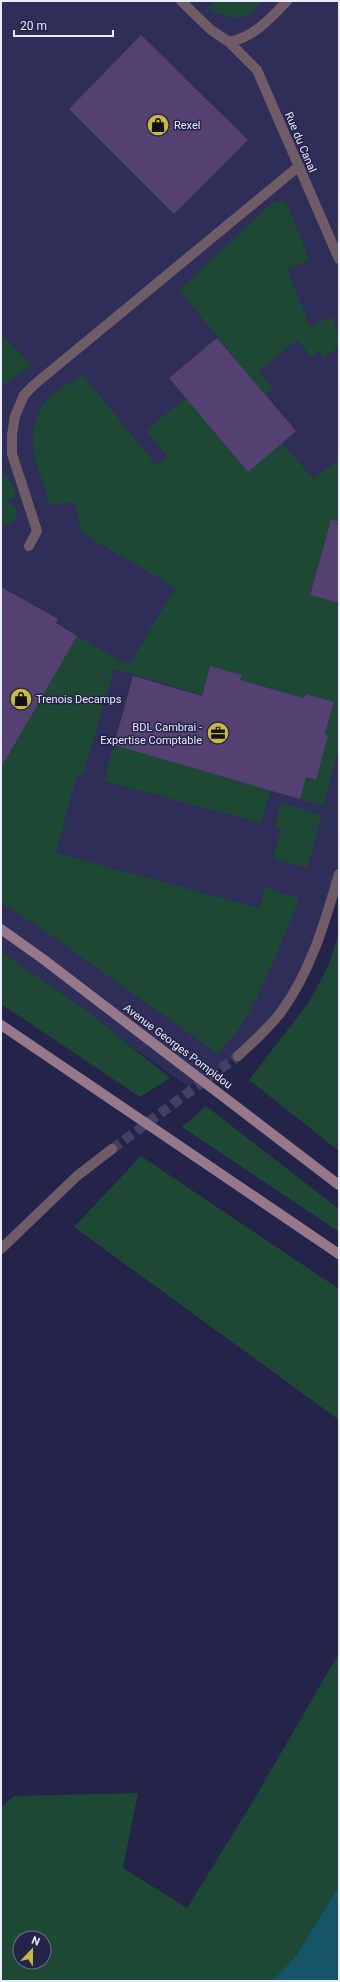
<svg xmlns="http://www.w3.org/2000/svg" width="340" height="1982" font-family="Roboto,sans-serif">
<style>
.built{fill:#2f2e59}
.green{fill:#1c4834;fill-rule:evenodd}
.water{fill:#165467}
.building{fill:#554072}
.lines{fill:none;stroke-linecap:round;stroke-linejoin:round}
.street-tunnel{stroke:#424164;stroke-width:10;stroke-dasharray:10 5;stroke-linecap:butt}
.street{stroke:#6f5c67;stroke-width:10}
.secondary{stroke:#96788a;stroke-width:10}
.labels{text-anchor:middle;stroke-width:3;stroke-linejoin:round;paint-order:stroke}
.poi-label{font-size:11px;fill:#eaecfb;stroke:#242349;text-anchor:start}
.street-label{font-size:11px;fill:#eaecfb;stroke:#242349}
</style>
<rect width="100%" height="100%" fill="#242349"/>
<path class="built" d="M1,1H339V874L329,907L289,1000L238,1056L189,1087L114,1034L1,963Z"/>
<path class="green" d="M215,1H262C258,5 253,12 248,15C235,22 219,14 208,8Z
M282,200L287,203L309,260L287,269L310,327L331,317L339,333V346L324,359L319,351L312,357L297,340L259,371L273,388L265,395L179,290L272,203Z
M1,335L32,365L1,386Z
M83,375L156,465L167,456L146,430L186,398L281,443L314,479L339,459V522L331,520L310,594L339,603V748L323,806L300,799L306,777L316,779L328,736L325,734L334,702L306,694L304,698L240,680L242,675L210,666L202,695L114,669L83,775L77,774L56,853L259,908L265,887L299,899C281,943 264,990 238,1030C232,1038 224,1046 218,1054L52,936L1,903V763L3,764L77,636L129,666L175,588L82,533L75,502L50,505L34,456L33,430L42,405L55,392Z
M1,471C10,478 15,486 16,497L6,501L16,508L17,515L14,521L1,527Z
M114,745L271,790L261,823L104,781Z
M281,803L322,815L307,868L273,858L281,829L275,827Z
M339,932V1151L249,1080L309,1002L329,964Z
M1,952L88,1012L170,1078L140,1097L1,1004Z
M206,1106L339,1209V1232L182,1127Z
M141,1156L339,1289V1420L74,1227Z
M339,1653V1886L295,1957L272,1981H1V1808L14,1796L138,1793L123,1868L187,1908L252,1803ZM20,1938H44V1962H20Z"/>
<path class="water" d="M339,1886V1981H272L295,1957Z"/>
<path class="building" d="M141,35L248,140L174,214L69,109Z
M217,338L296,431L248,472L169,378Z
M331,520L339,521V603L310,595Z
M1,587L58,619L56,623L77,636L1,768Z
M210,666L242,675L240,680L304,698L306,694L334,702L325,734L328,736L316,780L306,777L300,799L114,745L133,676L202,696Z"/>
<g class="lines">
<path class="street-tunnel" d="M112,1149L238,1056"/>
<path class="street" d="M181,1L211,30L229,42L257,70L339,259
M229,42C254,37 270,19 287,1
M29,546L37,531L12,454V435L15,416L24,395L35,384L299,166
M238,1056C253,1042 269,1028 281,1012C311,971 325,922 339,874
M1,1249L77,1176L112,1149"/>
<path class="secondary" d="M1,929L43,959L339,1185
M1,1025L339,1254"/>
</g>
<defs>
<g id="shop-disc" transform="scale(1.15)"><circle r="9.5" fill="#caba3a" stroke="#242349"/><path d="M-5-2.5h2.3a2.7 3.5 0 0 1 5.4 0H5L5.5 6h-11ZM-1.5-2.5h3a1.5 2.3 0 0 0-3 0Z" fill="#111"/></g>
<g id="office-disc" transform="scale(1.15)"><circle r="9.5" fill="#caba3a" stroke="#242349"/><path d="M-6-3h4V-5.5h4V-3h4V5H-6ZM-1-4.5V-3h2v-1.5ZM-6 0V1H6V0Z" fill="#111"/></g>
</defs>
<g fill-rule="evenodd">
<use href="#shop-disc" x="158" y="125"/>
<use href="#shop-disc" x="21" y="699"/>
<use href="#office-disc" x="218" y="733"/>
</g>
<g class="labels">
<g class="poi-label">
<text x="174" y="129">Rexel</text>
<text x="36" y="703">Trenois Decamps</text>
<text x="202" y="731" text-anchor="end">BDL Cambrai -<tspan x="202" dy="13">Expertise Comptable</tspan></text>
</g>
<g class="street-label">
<text transform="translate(301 142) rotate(67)" y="4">Rue du Canal</text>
<text transform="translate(178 1046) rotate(37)" y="4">Avenue Georges Pompidou</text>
</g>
</g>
<rect width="340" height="1982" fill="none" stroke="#eaecfb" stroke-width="4"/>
<g transform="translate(32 1950) rotate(22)"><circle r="19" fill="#242349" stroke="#737390"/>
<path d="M0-3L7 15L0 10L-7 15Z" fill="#caba3a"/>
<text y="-6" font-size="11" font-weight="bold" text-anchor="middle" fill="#eaecfb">N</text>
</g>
<path d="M14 30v6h99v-6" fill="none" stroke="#eaecfb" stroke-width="2"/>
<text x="20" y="30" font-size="12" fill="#eaecfb" stroke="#242349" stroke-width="3" paint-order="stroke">20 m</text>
</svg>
